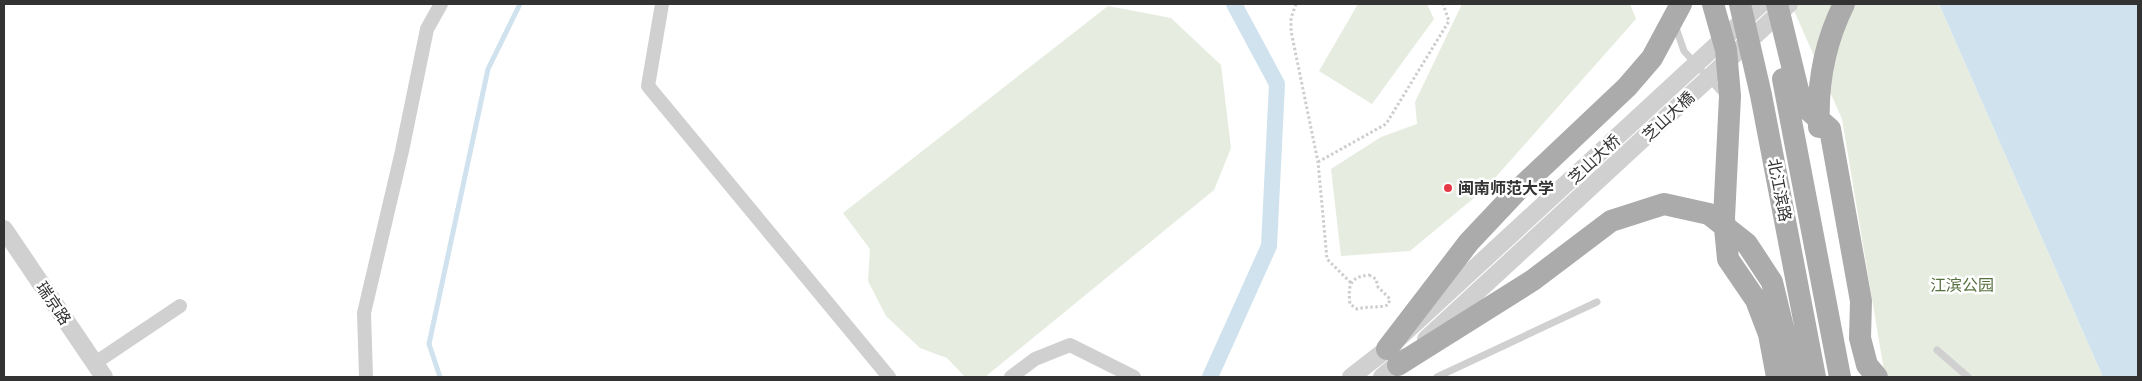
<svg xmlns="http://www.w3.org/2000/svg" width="2142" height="381" font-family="Quicksand,'Noto Sans SC',sans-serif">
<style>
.green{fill:#e6ecdf}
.water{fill:#cfe2ee}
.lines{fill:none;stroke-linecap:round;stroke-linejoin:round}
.stream{stroke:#cfe2ee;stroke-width:5}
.canal{stroke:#cfe2ee;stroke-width:16}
.path{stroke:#cdcdcd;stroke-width:3;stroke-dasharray:2.5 2.5;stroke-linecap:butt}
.service{stroke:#d0d0d0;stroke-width:7}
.minor{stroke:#d0d0d0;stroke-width:14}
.tertiary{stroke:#d0d0d0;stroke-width:18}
.primary{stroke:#ababab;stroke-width:22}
.poi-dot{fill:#e63946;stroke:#fff;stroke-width:2}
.labels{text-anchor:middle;stroke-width:5;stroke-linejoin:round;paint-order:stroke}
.street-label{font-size:16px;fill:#333;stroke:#fff}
.poi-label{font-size:16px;font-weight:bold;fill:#333;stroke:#fff;text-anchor:start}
.park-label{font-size:16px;fill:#56703f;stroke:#fff}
</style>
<rect width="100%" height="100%" fill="#fff"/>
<path class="green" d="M1358,4H1427L1434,19L1372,104L1319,71Z
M1462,4H1630L1636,19L1486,188L1410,251L1341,256L1331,169L1381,137L1417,124L1415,102Z
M1791,4H1939L2103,377H1885L1842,119Z
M1108,6L1171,18L1221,65L1231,148L1214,190L985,377H965L947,358L920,348L886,316L868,281L870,249L843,213Z"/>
<path class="water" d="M1939,4H2138V377H2103Z"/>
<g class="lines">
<path class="stream" d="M440,377L429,344L488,69L520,4"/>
<path class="canal" d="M1210,377L1269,246L1277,84L1234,4"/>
<path class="path" d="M1296,4L1291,18V31L1318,162L1327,259L1351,283
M1318,162L1386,124L1449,21L1443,4
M1369,275L1376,279L1378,287L1390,299L1388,305C1378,308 1368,306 1357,309L1350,304C1348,286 1349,277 1369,275Z"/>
<path class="service" d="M1675,25L1684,51L1720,91L1725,93
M1937,350L1968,377
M1437,377L1597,302"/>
<path class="minor" d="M662,4L648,86L889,377
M95,363L180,306
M366,377L364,313L402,151L427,29L441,4
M1011,377L1035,359L1070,345L1134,377"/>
<path class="tertiary" d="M4,229L104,377
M1426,339L1789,4
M1351,377L1387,349L1761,4
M1382,377L1406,357"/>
<path class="primary" d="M1713,4L1726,50L1730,96L1724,218L1728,259L1756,300L1769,334L1777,377
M1740,4L1761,95L1815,377
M1777,4L1798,90L1806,108L1830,129L1861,301L1860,338L1867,365L1877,377
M1783,79L1840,377
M1819,127C1817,85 1825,42 1844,4
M1387,349L1469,242L1519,189L1627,87L1652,58L1681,4
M1398,365L1533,280L1611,221L1664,204L1709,214L1747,244L1772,282L1795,377"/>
</g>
<circle class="poi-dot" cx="1448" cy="188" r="5"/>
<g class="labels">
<g class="street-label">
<text transform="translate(1668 116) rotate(-43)" y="6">芝山大橋</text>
<text transform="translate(1594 159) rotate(-43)" y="6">芝山大桥</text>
<text transform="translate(1780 190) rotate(79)" y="6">北江滨路</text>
<text transform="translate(54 303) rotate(56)" y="6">瑞京路</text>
</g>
<g class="poi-label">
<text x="1458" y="194">闽南师范大学</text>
</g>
<g class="park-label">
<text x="1962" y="291">江滨公园</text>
</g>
</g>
<rect width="2142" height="381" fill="none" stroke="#333333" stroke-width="10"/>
</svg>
